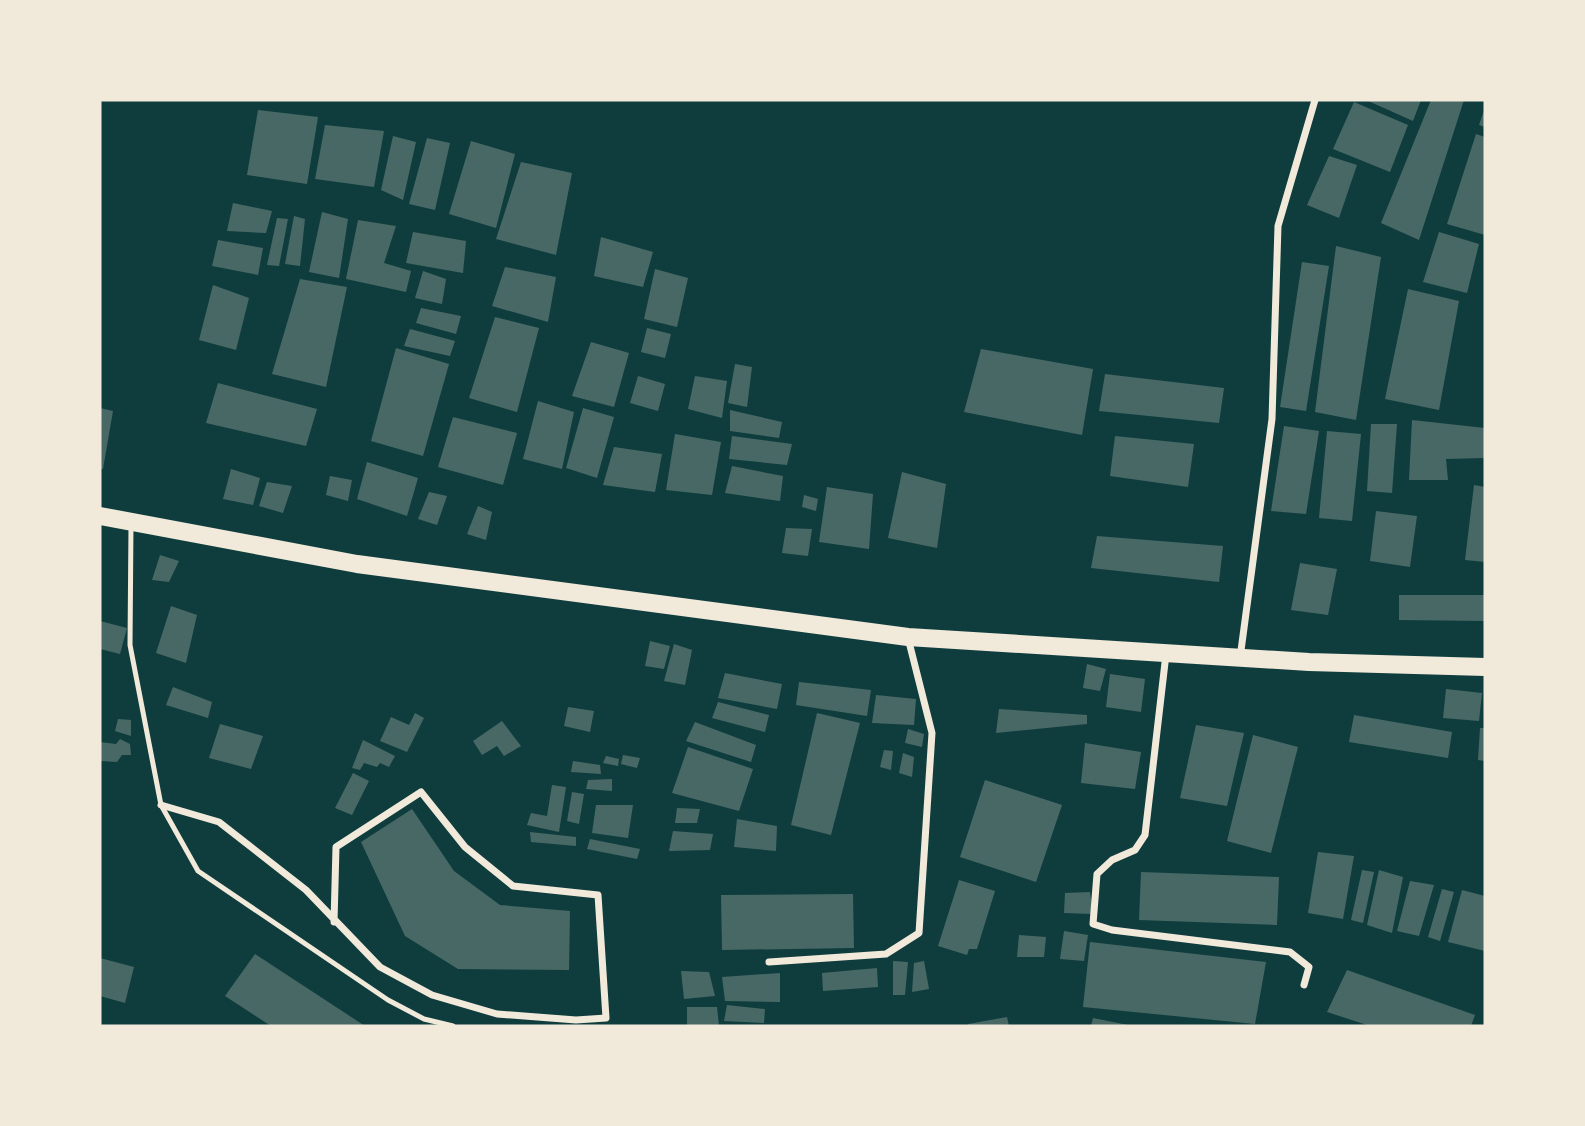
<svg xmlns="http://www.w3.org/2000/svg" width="1585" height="1126" font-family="Quicksand,sans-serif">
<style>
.building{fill:#486865}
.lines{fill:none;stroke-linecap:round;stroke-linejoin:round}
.service{stroke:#f1e9da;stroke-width:5}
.minor{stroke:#f1e9da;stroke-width:7}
.primary{stroke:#f1e9da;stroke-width:18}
</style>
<rect width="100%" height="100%" fill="#0f3d3e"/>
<path class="building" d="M1366,100H1421L1413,121Z
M1431,100H1464L1419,240L1381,223Z
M1354,102L1408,125L1390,172L1333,149Z
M1485,108V127L1479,125Z
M258,110L318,117L307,184L247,175Z
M325,125L384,131L374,187L315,179Z
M1476,134L1485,137V235L1447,224Z
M393,136L416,142L403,200L381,190Z
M427,138L450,143L435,210L409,204Z
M471,141L515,154L496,228L449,214Z
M1329,156L1357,165L1339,218L1307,205Z
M521,162L572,173L556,255L496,239Z
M233,203L272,211L266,233L227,231Z
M322,212L348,219L339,278L309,272Z
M294,216L305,219L300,266L285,264Z
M277,218L288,219L279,266L267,265Z
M358,220L396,226L384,263L411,271L406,292L346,279Z
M413,232L466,241L463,273L406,263Z
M1439,232L1479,244L1467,293L1423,282Z
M601,237L653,252L643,287L594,276Z
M218,240L263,248L258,275L212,266Z
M1336,246L1381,257L1356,420L1315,412Z
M1302,262L1329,266L1306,411L1280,407Z
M505,267L556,277L548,322L492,306Z
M655,269L688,278L677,327L644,319Z
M423,271L446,279L442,304L415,298Z
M300,279L347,287L326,387L272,374Z
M213,285L249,298L236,350L199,340Z
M1408,289L1459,301L1439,410L1385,399Z
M421,308L461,316L456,334L416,323Z
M495,317L539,328L517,412L469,398Z
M647,328L671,334L665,358L641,352Z
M410,329L455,341L450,356L404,346Z
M591,342L629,353L614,407L572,396Z
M396,348L449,364L423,456L371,441Z
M981,349L1093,369L1082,435L964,412Z
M735,364L752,367L747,407L728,403Z
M1105,374L1224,388L1219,423L1099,411Z
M638,376L665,384L658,411L630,403Z
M695,376L727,381L722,418L688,409Z
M218,383L317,409L306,446L206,423Z
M538,401L574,412L562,469L523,459Z
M100,408L113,411L103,469H100Z
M583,408L614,417L597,478L566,468Z
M730,410L782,422L779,438L730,431Z
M453,417L517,433L503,485L438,467Z
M1412,420L1485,428V458L1446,459L1448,480H1409Z
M1371,424H1397L1392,493L1367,491Z
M1284,426L1319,431L1306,514L1271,511Z
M1327,431L1361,434L1352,521L1319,518Z
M675,434L721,442L712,495L666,490Z
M732,436L792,444L787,465L729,459Z
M1115,436L1194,444L1188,487L1110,476Z
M614,447L662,454L655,492L603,485Z
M367,462L418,478L407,516L357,499Z
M732,466L783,476L780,501L725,493Z
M231,469L260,478L253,505L223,499Z
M902,472L946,484L937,548L888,538Z
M330,476L352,480L348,501L326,495Z
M267,482L292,486L283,513L259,506Z
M1474,485L1485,487V562L1465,560Z
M827,487L873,494L869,549L819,542Z
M429,492L447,496L437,525L418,519Z
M804,495L818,499L816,511L802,507Z
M478,506L492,512L486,540L467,534Z
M1376,511L1417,516L1410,567L1370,561Z
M786,528L812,529L808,556L782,553Z
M1097,536L1223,546L1219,582L1091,568Z
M160,555L179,561L169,582L152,580Z
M1300,563L1337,569L1328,615L1291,610Z
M1399,595H1485V621L1399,620Z
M171,606L197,615L186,663L156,653Z
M100,621L127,628L120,654L100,649Z
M650,641L670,646L664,669L645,666Z
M674,644L692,650L685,685L664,681Z
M1087,664L1106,669L1100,691L1083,688Z
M725,673L782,684L777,709L718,698Z
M1110,674L1145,679L1141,712L1106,707Z
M799,682L871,690L867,716L796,705Z
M173,687L212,702L208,718L166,705Z
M1446,689L1482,693L1479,721L1443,718Z
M876,695L916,699L914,725L872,723Z
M718,702L769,715L765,732L712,718Z
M568,707L594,711L590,732L564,726Z
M999,709L1087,715V724L996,733Z
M415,713L424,718L407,752L380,741L391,717L409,725Z
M817,713L860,723L831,835L791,825Z
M1354,715L1452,732L1448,758L1349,742Z
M118,719L131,720V736L115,731Z
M502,721L521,746L504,756L497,746L482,755L473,741Z
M695,722L756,745L751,762L686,741Z
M220,724L263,736L251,769L209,758Z
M1196,725L1244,733L1227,806L1180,798Z
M1480,728H1485V761L1478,760Z
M908,729L924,734L922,747L905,743Z
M1253,735L1298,747L1271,853L1227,841Z
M120,739L130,744L131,755H122L117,762L100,761V742L116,744Z
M363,740L395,756L389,767L380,763L377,767L364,763L360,770L352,768Z
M1085,743L1141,752L1135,789L1081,783Z
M688,747L753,769L739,811L672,793Z
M884,750L893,751L891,770L880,767Z
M903,753L914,757L912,777L899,773Z
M623,755L640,758L637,768L621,764Z
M606,756L619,759L618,766L603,763Z
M573,761L600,765L601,774L571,772Z
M353,773L369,781L352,815L335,808Z
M612,779V791L586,789L588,780Z
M985,780L1062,805L1036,882L960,857Z
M552,785L566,787L559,832L527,825L531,813L547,816Z
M572,792L584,794L579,824L567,821Z
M596,805H633L628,838L592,833Z
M677,808L700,809L697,823H675Z
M412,809L454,871L500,905L570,911L569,970L458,969L405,936L361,842Z
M737,819L777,826L776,851L734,847Z
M673,831L713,834L710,850L669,851Z
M530,832L576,837V846L531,842Z
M590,839L640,849L637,859L587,849Z
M1318,852L1354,856L1343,919L1308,913Z
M1362,870L1374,872L1363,923L1351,920Z
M1379,870L1403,877L1392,933L1367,925Z
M1141,872L1279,877L1277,925L1139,920Z
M959,880L995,891L977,949H969L967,955L938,946Z
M1410,881L1434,885L1419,936L1397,931Z
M1442,889L1454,892L1440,941L1428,937Z
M1462,890L1485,896V951L1448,942Z
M1090,892L1093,914L1064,913L1065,893Z
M853,894L854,948L722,950L721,895Z
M1064,931L1088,935L1084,961L1060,959Z
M1019,935L1046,937L1044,957H1017Z
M1090,942L1266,962L1255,1024L1083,1007Z
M255,954L365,1026H271L225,996Z
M100,958L134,967L125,1003L100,996Z
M893,961L908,962L905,995H893Z
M924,961L929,989L912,992L914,963Z
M877,968L878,987L823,991L822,973Z
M1347,970L1475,1015L1471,1026H1370L1327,1012Z
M681,971L709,972L715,996L684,999Z
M780,973V1002L725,1001L722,977Z
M727,1005L765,1009L764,1023L724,1021Z
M687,1007H717L719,1026L687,1025Z
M1007,1017L1009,1026H968V1024Z
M1093,1018L1128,1025V1026H1091Z"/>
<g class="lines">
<path class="service" d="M131,525L130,645L161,805L198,871L388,1000L424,1019L453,1026"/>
<path class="minor" d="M1166,654L1145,835L1135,850L1112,860L1097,874L1093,924L1112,930L1290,952L1309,967L1304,985
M1240,658L1272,419L1278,226L1315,100
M161,805L219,822L306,890L380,967L432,995L497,1014L576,1020L606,1018L598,895L513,886L465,847L421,792L336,847L334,922
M769,962L886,954L919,933L932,733L908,638"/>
<path class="primary" d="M100,516L357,564L908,637L1309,662L1485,667"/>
</g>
<rect width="1585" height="1126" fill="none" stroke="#f1e9da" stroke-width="203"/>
</svg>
